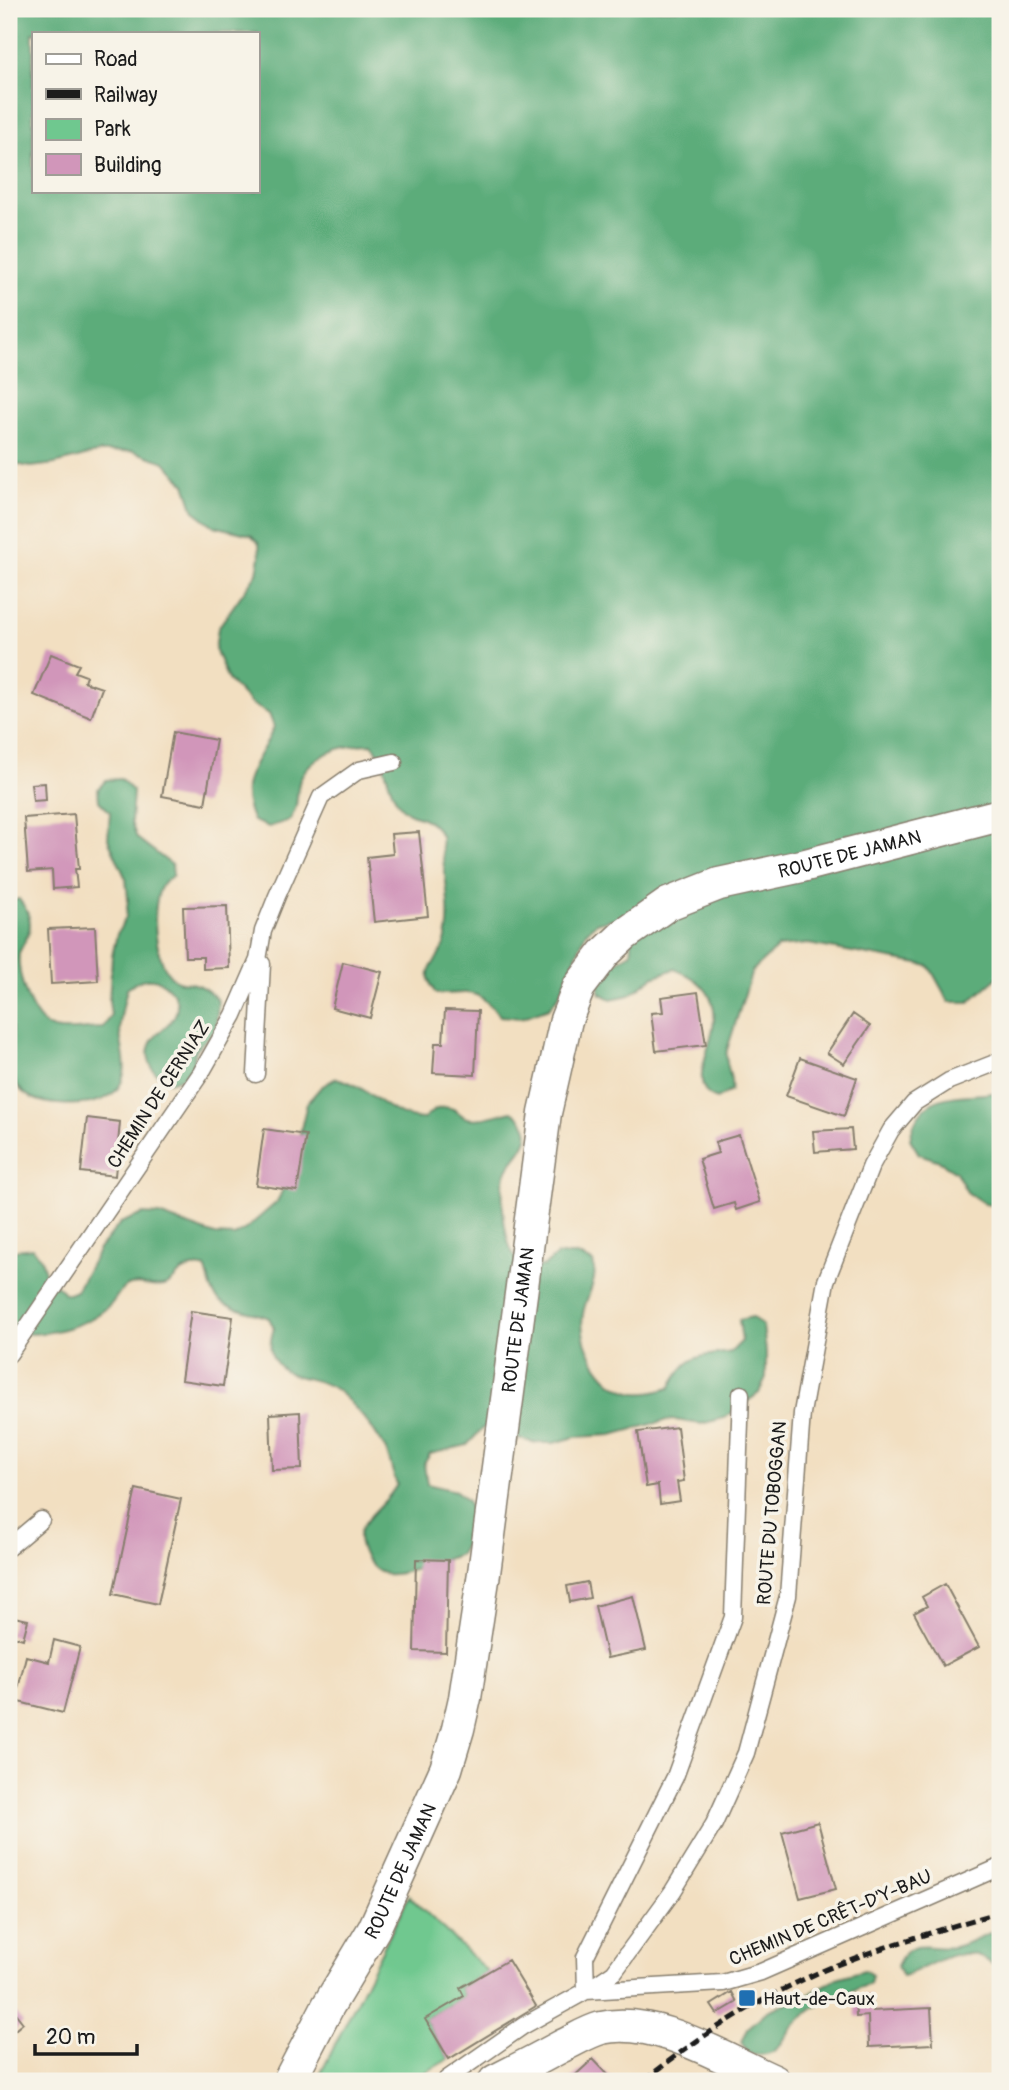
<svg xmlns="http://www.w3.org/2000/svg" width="1009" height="2090" font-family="Pangolin,sans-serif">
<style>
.green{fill:#6fc88f;stroke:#467256;stroke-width:2}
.forest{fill:#5bac7a;stroke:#3c644b;stroke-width:2;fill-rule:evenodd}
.building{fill:#d196ba}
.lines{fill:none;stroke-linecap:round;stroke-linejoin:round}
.lane-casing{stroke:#877e6e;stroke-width:19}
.street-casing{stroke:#877e6e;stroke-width:35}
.lane{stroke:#fff;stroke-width:16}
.street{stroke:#fff;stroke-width:32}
.rail{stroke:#1c1c1c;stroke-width:5;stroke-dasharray:10 5;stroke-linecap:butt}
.poi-dot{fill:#1f6fb2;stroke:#f7f3e8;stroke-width:2.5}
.labels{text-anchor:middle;stroke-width:7;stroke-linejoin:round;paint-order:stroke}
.street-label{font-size:19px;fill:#1c1c1c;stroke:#f7f3e8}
.poi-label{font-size:19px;fill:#1c1c1c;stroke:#f7f3e8;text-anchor:start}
</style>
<rect width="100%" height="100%" fill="#f7f3e8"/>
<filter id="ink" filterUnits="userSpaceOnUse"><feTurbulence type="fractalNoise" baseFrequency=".0143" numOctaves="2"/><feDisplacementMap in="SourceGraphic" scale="14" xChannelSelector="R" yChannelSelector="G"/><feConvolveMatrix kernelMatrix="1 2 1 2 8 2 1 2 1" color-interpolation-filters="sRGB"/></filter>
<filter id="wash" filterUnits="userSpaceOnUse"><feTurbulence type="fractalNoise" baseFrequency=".00686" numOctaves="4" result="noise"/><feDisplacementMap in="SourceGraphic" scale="28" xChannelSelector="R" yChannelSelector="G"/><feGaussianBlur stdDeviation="1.57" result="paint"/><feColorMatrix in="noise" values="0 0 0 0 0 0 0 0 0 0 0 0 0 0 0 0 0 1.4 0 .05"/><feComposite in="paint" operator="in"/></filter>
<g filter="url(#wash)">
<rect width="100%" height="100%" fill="#f2dfc1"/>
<path class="green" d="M409,1896L488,1972L460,1988L464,1996L425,2019L449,2059L410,2081H317Z"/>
<path class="forest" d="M9,9H1000V975L969,1002H949L929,966L808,944L778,947L752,971L727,1050C724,1069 734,1073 731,1091L716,1099C713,1097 709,1096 707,1093C685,1066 743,1014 694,979C689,975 681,972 674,969L653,977L630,995L611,999L600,993L598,979L615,963L631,953L632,944L621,924L611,919L596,923L586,932L559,996L549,1008L521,1018L500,1016C475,986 471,994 436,994C419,968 436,967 444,945C455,915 442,868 441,836C427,810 412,822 399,804C385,785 388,761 372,744C346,744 307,754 299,783C295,800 300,802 290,820L269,827L253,821C233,778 259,764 274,727L269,714L250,703L228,680L215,649L218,628L257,573L260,557L259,543L251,535L214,526L194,511L185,484L165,462L133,451L100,452L55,464L31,467L9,463ZM33,33H257V191H33Z
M121,779L133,791L131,822L137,838L172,865L173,876C172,876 165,882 164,882C149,902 154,959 171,976C178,983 182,982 190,983C202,985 210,992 218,1000L216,1030L195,1050L193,1066L184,1077L169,1082C159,1076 154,1074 150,1063C140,1033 177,1029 177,1006C177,992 161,977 147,979C140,979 133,984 127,988C125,1001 119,1017 120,1030C120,1044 127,1060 124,1074C118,1104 83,1106 58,1104C43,1103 23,1098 16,1083C5,1061 17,1036 9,1014V902L19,899C29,912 34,924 26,939C24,944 20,949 19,954C16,974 32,1024 54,1029C71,1033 86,1028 103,1028L111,1016L109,1001L112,956L117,934L126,917L128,899L126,879L108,839L110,812L99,801L98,789L106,780Z
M336,1078C372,1086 386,1118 424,1119C432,1110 441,1104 453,1109C458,1111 462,1117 467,1118C481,1121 498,1114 512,1111C521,1117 530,1126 527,1138C525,1149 512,1160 507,1170C498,1188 504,1241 515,1257C519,1263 526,1265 532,1269L544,1266L557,1255H577L593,1262C599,1282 586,1294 583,1314C578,1342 600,1381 627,1391C640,1396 657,1392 670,1388C688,1354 696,1357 731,1352L742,1341L739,1320L752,1317L763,1326L766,1352V1377L759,1393L724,1418L701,1424L675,1420L663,1421L612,1435L575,1437L554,1443H535L520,1439L493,1426L483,1428L467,1445L430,1454L424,1464L427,1484L456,1491L467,1501L478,1523L460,1554C444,1560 401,1577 386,1574C377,1572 369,1564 365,1557C361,1549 357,1540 360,1531C369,1512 388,1503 397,1484C392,1473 391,1463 387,1453C380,1435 351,1401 335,1389C316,1375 287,1382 274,1359C268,1350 271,1337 274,1328L269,1318C253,1311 223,1310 214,1294C209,1286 209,1276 205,1267C194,1268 187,1267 179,1274C175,1278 172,1282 167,1285C152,1291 140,1279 125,1287C119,1291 116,1299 111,1304C86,1328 42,1338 9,1332V1251L32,1248L41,1258L45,1273L64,1293L69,1294L76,1291L99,1249L120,1223L143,1214L159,1215L215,1235L234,1236L247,1228L277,1202L291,1172L307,1103L321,1087Z
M1000,1092V1206L985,1204L967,1192L956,1172L937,1160L919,1154L910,1139C919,1087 960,1099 1000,1092Z
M1000,1930V1968C992,1965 984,1957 976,1955C949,1948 926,1970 902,1976L897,1966C910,1935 931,1951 954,1947C971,1944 983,1933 1000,1930Z
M864,1970L872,1975L870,1984C840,1995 817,2001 794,2025C787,2032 783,2045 774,2051C766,2056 758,2056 748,2053L742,2042L748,2028L767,2011L813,1992L837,1978Z"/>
<g id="blocks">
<path class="building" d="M51,654L79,665L75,672L86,676L84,682L102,688L91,718L34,695Z
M173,732L216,740L205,804L162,796Z
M45,783L46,800L33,801L31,784Z
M74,814L79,869H75L77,887L53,889L52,870L28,872L24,818Z
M419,832L428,916L374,922L367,857L393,854L391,834Z
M227,906L229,968L203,969V957H185L183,907Z
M95,927L98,981L51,984L48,929Z
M343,962L382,972L370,1018L332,1008Z
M698,992L706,1045L656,1051L651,1013L663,1012L661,997Z
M445,1010L478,1011L475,1075L433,1073L435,1043H443Z
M853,1014L870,1026L844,1064L827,1053Z
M800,1058L857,1078L844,1116L786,1096Z
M87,1118L120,1122L115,1176L81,1172Z
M264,1129L306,1135L297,1191L256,1185Z
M851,1129L853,1149L815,1152L813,1131Z
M739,1135L760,1202L736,1210L734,1203L714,1209L699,1159L718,1153L715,1142Z
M191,1311L233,1317L223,1386L181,1380Z
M300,1412L302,1469L272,1470L270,1414Z
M677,1427L684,1481L677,1482L680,1501L660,1504L658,1485L646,1487L638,1432Z
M136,1489L181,1499L158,1604L113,1594Z
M416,1559L448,1560L446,1652L414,1651Z
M587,1582L590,1598L570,1602L567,1586Z
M945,1584L979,1647L943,1666L914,1613L927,1606L922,1597Z
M633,1596L646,1650L607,1658L595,1606Z
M14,1617L28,1620L23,1639L9,1635Z
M54,1640L80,1647L63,1713L15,1701L26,1656L49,1662Z
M818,1822L836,1889L800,1898L782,1832Z
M508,1960L536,2006L449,2059L425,2019L464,1996L460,1988Z
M732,1992L737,2002L717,2014L711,2005Z
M871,1995L872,2011L931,2008L933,2044L869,2047L868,2016L856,2017L855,1996Z
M9,2005L23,2023L9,2035Z
M593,2059L614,2081H569Z"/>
</g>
</g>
<g filter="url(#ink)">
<use href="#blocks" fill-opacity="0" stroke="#877e6e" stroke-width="2"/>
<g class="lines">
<g class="lane-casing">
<path id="lane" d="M256,1074L262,964L260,962
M9,1354L201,1073L234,1015L258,960L263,931L277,896L321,797L359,770L394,762
M9,1547L41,1520
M586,1991L614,1972L673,1891L714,1824L746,1753L788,1596L802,1413L826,1281L871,1166L891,1130L914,1103L949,1081L1000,1061
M586,1991L585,1957L675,1777L733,1617L741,1394
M447,2081V2079L523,2026L586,1991L723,1983L761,1972L1000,1867"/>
</g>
<g class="street-casing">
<g id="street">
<path id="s1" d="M289,2081L328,2006L374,1929L446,1769L458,1729L465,1698L484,1573L545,1113L566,1020L579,987L605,953L624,935L668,904L719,884L802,866L1000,815"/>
<path d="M495,2081C517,2070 540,2058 562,2046C575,2040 587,2032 601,2028C656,2015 726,2060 774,2081"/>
</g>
</g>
<use href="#lane" class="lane"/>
<use href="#street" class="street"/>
<path class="rail" d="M644,2081C697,2037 758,1999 822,1971C879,1947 940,1930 1000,1912"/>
</g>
</g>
<rect class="poi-dot" x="738" y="1989" width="18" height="18" rx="3.5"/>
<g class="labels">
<g class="street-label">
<text dy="7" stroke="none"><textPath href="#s1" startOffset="1456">ROUTE DE JAMAN</textPath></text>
<text transform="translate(158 1094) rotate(-57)" y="7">CHEMIN DE CERNIAZ</text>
<text dy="7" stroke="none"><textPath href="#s1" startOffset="805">ROUTE DE JAMAN</textPath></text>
<text transform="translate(771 1513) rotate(-85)" y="7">ROUTE DU TOBOGGAN</text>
<text dy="7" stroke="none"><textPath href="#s1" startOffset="238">ROUTE DE JAMAN</textPath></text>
<text transform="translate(830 1917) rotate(-23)" y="7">CHEMIN DE CRÊT-D'Y-BAU</text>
</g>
<g class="poi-label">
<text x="763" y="2005">Haut-de-Caux</text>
</g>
</g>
<rect width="1009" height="2090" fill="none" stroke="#f7f3e8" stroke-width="35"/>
<rect x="32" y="32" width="228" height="161" fill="#f7f3e8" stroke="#9f9d96" stroke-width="2"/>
<rect x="46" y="54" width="35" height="10" fill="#ffffff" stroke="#9f9d96" stroke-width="2"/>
<text x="94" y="66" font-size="21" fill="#1c1c1c">Road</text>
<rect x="46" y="89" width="35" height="10" fill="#1c1c1c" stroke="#9f9d96" stroke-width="2"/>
<text x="94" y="102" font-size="21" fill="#1c1c1c">Railway</text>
<rect x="46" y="119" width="35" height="21" fill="#6fc88f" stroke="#9f9d96" stroke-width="2"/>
<text x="94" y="136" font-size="21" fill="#1c1c1c">Park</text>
<rect x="46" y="154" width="35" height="21" fill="#d196ba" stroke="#9f9d96" stroke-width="2"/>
<text x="94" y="172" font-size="21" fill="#1c1c1c">Building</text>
<path d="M35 2044v10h102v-10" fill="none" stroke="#1c1c1c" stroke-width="3.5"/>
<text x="46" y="2044" font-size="21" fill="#1c1c1c" stroke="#f7f3e8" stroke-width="5" paint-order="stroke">20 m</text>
</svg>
